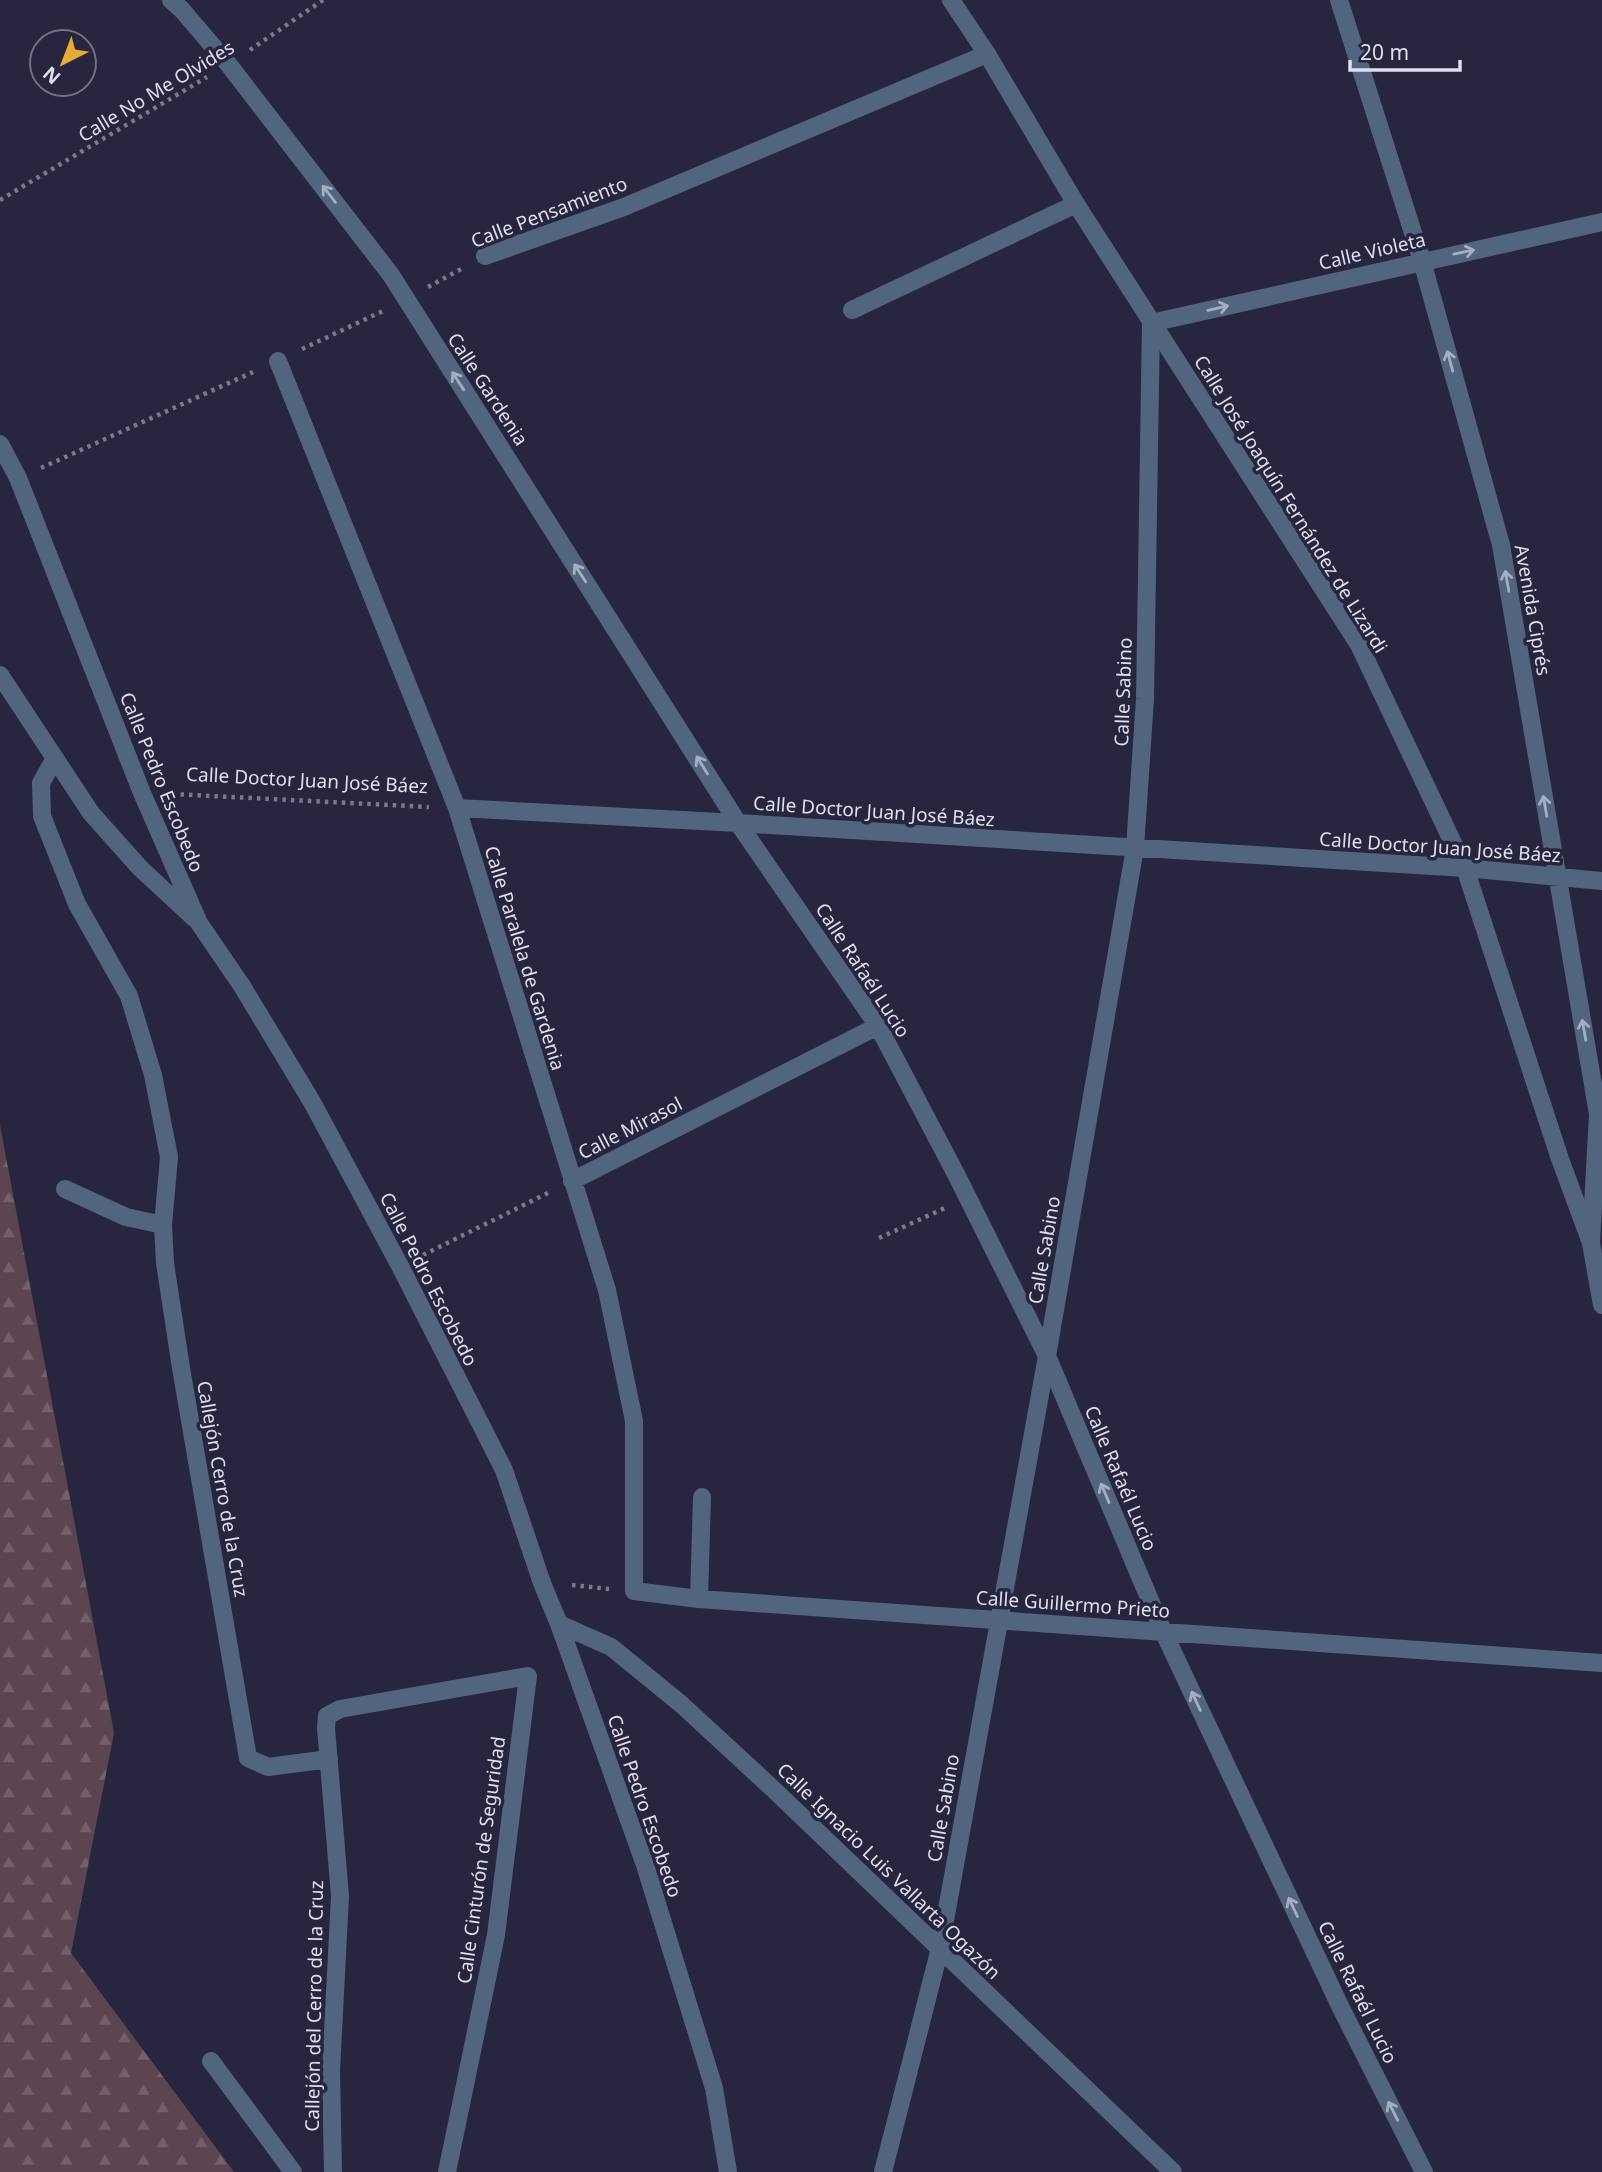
<svg xmlns="http://www.w3.org/2000/svg" width="1602" height="2172" font-family="'Noto Sans',sans-serif">
<style>
.forest{fill:url(#forest-firs)}
.lines{fill:none;stroke-linecap:round;stroke-linejoin:round}
.path{stroke:#7a798e;stroke-width:4.5;stroke-dasharray:3.5 5;stroke-linecap:butt}
.minor{stroke:#52657f;stroke-width:18}
.tertiary{stroke:#52657f;stroke-width:18}
.oneway{stroke:#a7aec2}
.labels{text-anchor:middle;stroke-width:7;stroke-linejoin:round;paint-order:stroke}
.street-label{font-size:19px;fill:#dfdfef;stroke:#27263e}
</style>
<defs>
<pattern id="forest-firs" width="22" height="20" patternUnits="userSpaceOnUse" patternTransform="scale(1.75)"><rect width="22" height="20" fill="#5d4451"/><path d="M5 1l3.5 6h-7zM16 11l3.5 6h-7z" fill="#745f6a"/></pattern>
</defs>
<rect width="100%" height="100%" fill="#27263e"/>
<path class="forest" d="M0,1125L114,1733L71,1953L234,2172H0Z"/>
<g class="lines">
<path class="path" d="M250,50L323,0
M0,200L207,77
M428,287L463,268
M302,349L383,311
M41,468L253,372
M172,794L429,807
M879,1238L945,1208
M423,1255L550,1192
M572,1585L609,1589"/>
<path class="minor" d="M171,0L182,10L229,65L391,275L738,823L878,1026L957,1176L1047,1356L1163,1631L1340,2006L1424,2172
M1339,0L1422,261L1501,545L1598,1114L1591,1243
M485,256L624,207L987,54
M852,310L1076,204
M278,361L457,808L607,1290L634,1421V1591L699,1599L1602,1663
M0,444L18,478L142,793L199,923L242,986L312,1102L400,1266L504,1470L542,1583L559,1624L645,1865L714,2088L728,2172
M0,675L91,813L140,868L194,918
M55,758L41,783L42,816L77,904L129,996L153,1075L169,1157L163,1225L165,1263L181,1368L248,1758L268,1767L329,1759
M457,808L738,823L1465,868L1602,881
M572,1181L878,1026
M65,1189L126,1217L163,1225
M699,1599L702,1497
M559,1624L611,1647L681,1704L772,1788L1173,2172
M211,2061L293,2172
M333,2172L331,2071L340,1896L326,1728L327,1716L340,1709L528,1676L496,1935L447,2172
M883,2172L940,1948L1047,1356L1135,848L1145,699L1151,323L1602,222"/>
<path class="tertiary" d="M951,0L987,54L1076,204L1359,645L1465,868L1560,1159L1591,1243L1602,1305"/>
</g>
<defs><path id="oneway-shaft" d="M-6 0H5M1.5-3L5.5 0L1.5 3" fill="none" stroke-width="1.6" stroke-linecap="round" stroke-linejoin="round" transform="scale(1.75)"/></defs>
<g class="oneway">
<use href="#oneway-shaft" transform="translate(329 194) rotate(-128)"/>
<use href="#oneway-shaft" transform="translate(1464 252) rotate(-12)"/>
<use href="#oneway-shaft" transform="translate(1218 308) rotate(-13)"/>
<use href="#oneway-shaft" transform="translate(1450 361) rotate(-105)"/>
<use href="#oneway-shaft" transform="translate(458 381) rotate(-123)"/>
<use href="#oneway-shaft" transform="translate(580 573) rotate(-123)"/>
<use href="#oneway-shaft" transform="translate(1507 581) rotate(-100)"/>
<use href="#oneway-shaft" transform="translate(702 765) rotate(-122)"/>
<use href="#oneway-shaft" transform="translate(1545 806) rotate(-100)"/>
<use href="#oneway-shaft" transform="translate(1584 1030) rotate(-100)"/>
<use href="#oneway-shaft" transform="translate(1105 1493) rotate(-113)"/>
<use href="#oneway-shaft" transform="translate(1196 1701) rotate(-115)"/>
<use href="#oneway-shaft" transform="translate(1293 1907) rotate(-115)"/>
<use href="#oneway-shaft" transform="translate(1393 2111) rotate(-117)"/>
</g>
<g class="labels">
<g class="street-label">
<text transform="translate(156 91) rotate(-31)" y="7">Calle No Me Olvides</text>
<text transform="translate(549 212) rotate(-21)" y="7">Calle Pensamiento</text>
<text transform="translate(1372 251) rotate(-13)" y="7">Calle Violeta</text>
<text transform="translate(488 389) rotate(57)" y="7">Calle Gardenia</text>
<text transform="translate(1291 504) rotate(58)" y="7">Calle José Joaquín Fernández de Lizardi</text>
<text transform="translate(1533 610) rotate(80)" y="7">Avenida Ciprés</text>
<text transform="translate(1123 692) rotate(-88)" y="7">Calle Sabino</text>
<text transform="translate(307 780) rotate(3)" y="7">Calle Doctor Juan José Báez</text>
<text transform="translate(162 782) rotate(68)" y="7">Calle Pedro Escobedo</text>
<text transform="translate(874 811) rotate(4)" y="7">Calle Doctor Juan José Báez</text>
<text transform="translate(1440 847) rotate(4)" y="7">Calle Doctor Juan José Báez</text>
<text transform="translate(525 958) rotate(73)" y="7">Calle Paralela de Gardenia</text>
<text transform="translate(863 970) rotate(57)" y="7">Calle Rafaél Lucio</text>
<text transform="translate(630 1128) rotate(-27)" y="7">Calle Mirasol</text>
<text transform="translate(1044 1250) rotate(-80)" y="7">Calle Sabino</text>
<text transform="translate(429 1279) rotate(63)" y="7">Calle Pedro Escobedo</text>
<text transform="translate(1121 1478) rotate(67)" y="7">Calle Rafaél Lucio</text>
<text transform="translate(223 1489) rotate(80)" y="7">Callejón Cerro de la Cruz</text>
<text transform="translate(1073 1604) rotate(4)" y="7">Calle Guillermo Prieto</text>
<text transform="translate(645 1806) rotate(71)" y="7">Calle Pedro Escobedo</text>
<text transform="translate(943 1808) rotate(-80)" y="7">Calle Sabino</text>
<text transform="translate(481 1860) rotate(-82)" y="7">Calle Cinturón de Seguridad</text>
<text transform="translate(889 1871) rotate(44)" y="7">Calle Ignacio Luis Vallarta Ogazón</text>
<text transform="translate(1358 1992) rotate(64)" y="7">Calle Rafaél Lucio</text>
<text transform="translate(314 2006) rotate(-89)" y="7">Callejón del Cerro de la Cruz</text>
</g>
</g>
<g transform="translate(63 63) rotate(222)"><circle r="33" fill="#27263e" stroke="#717085" stroke-width="2"/>
<path d="M0-5L12 26L0 18L-12 26Z" fill="#e7ac37"/>
<text y="-10" font-size="19" font-weight="bold" text-anchor="middle" fill="#dfdfef">N</text>
</g>
<path d="M1350 60v10h110v-10" fill="none" stroke="#dfdfef" stroke-width="3.5"/>
<text x="1360" y="60" font-size="21" fill="#dfdfef" stroke="#27263e" stroke-width="5" paint-order="stroke">20 m</text>
</svg>
